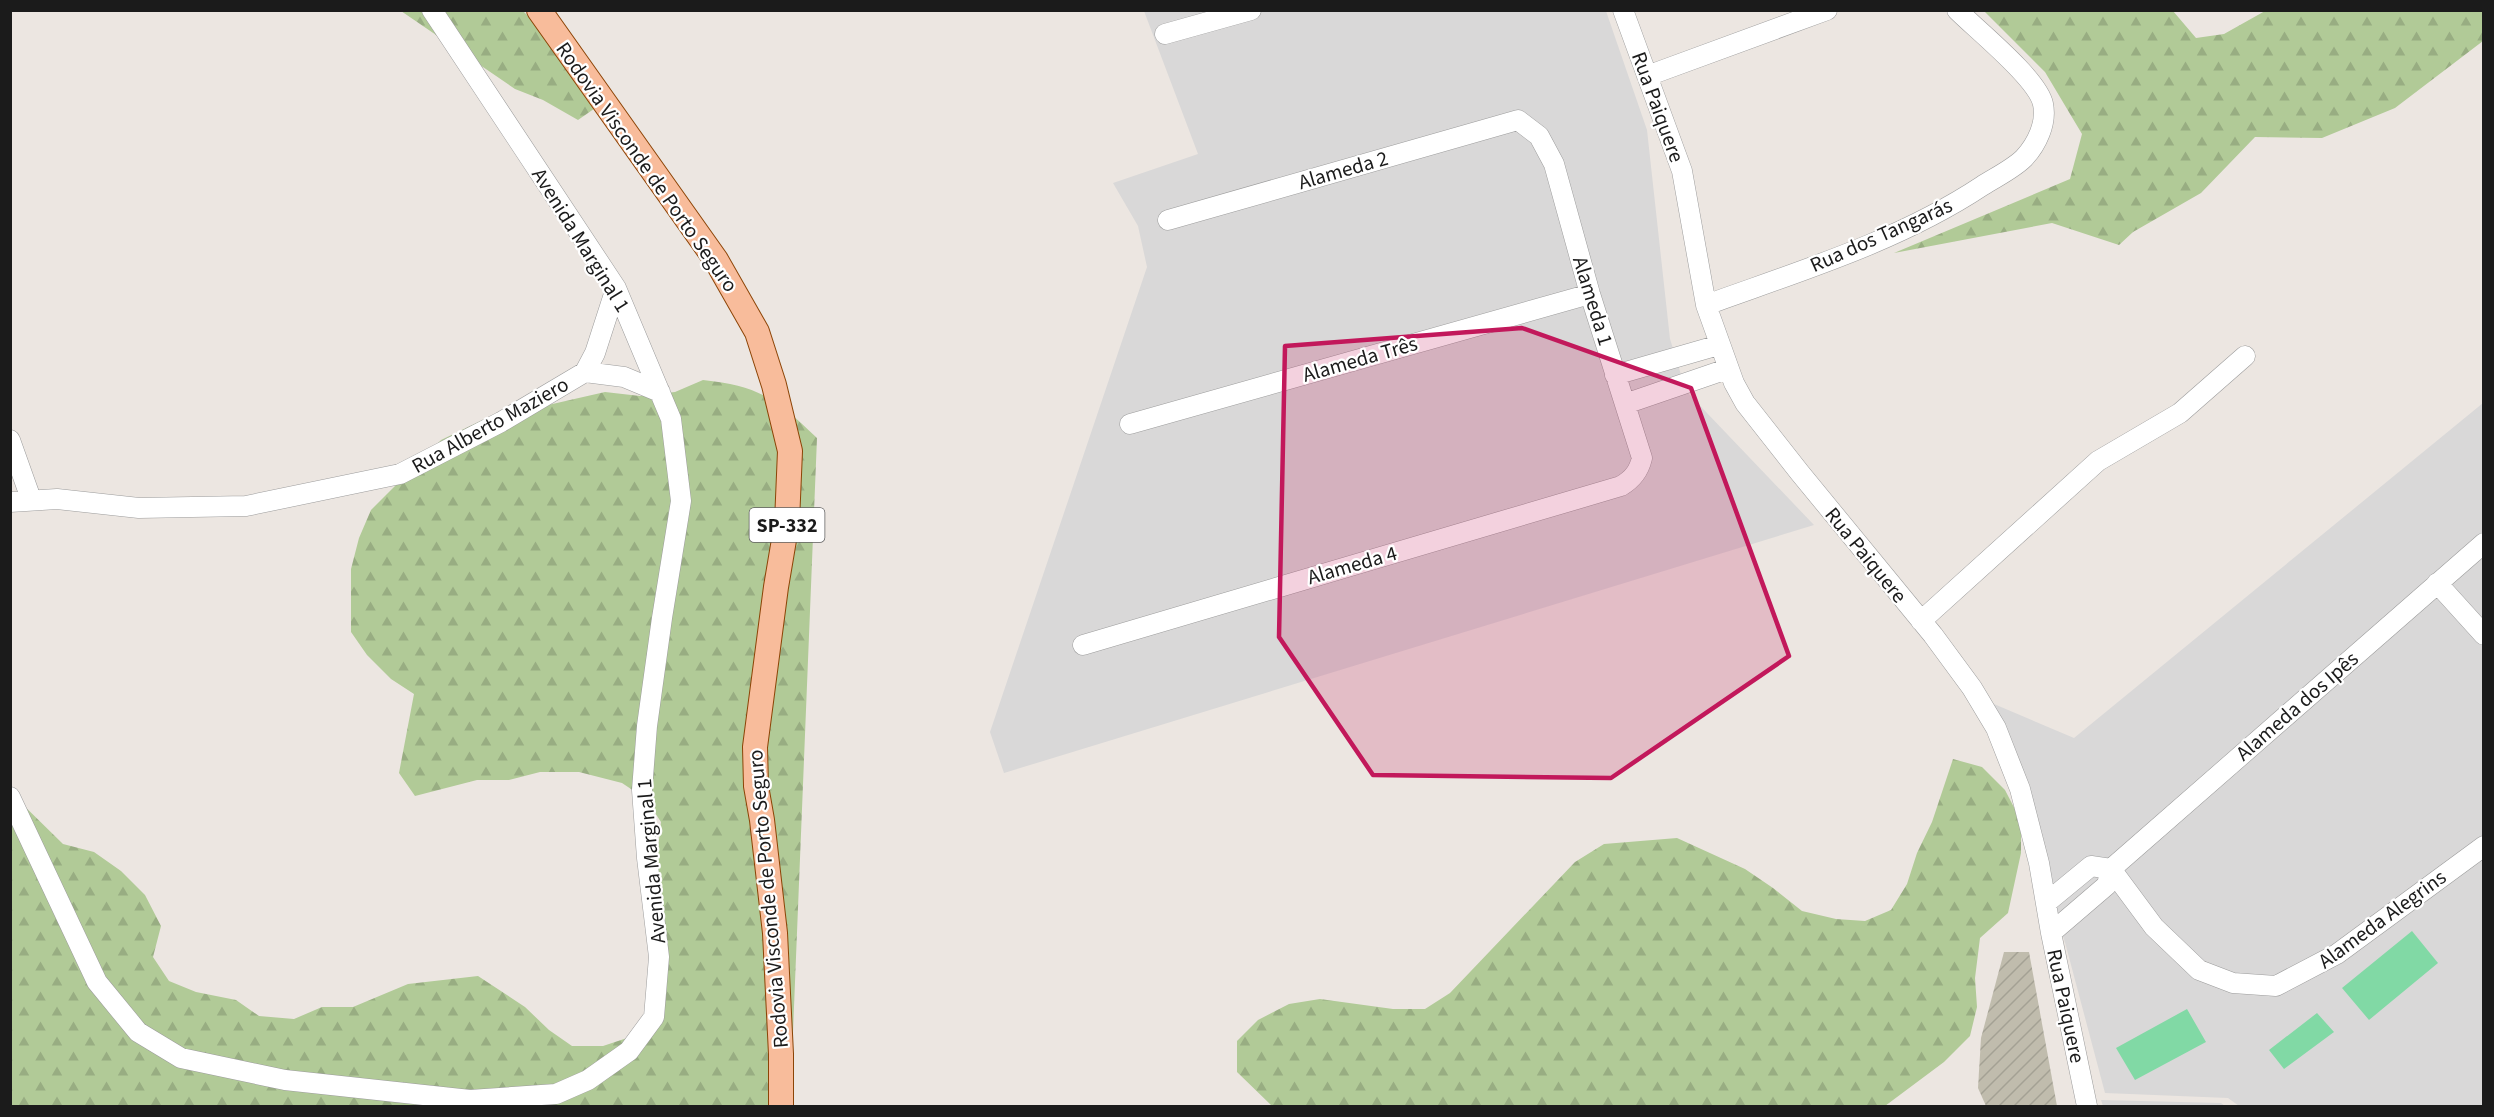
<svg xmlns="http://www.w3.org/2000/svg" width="2494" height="1117" font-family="'Source Sans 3',sans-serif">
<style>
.residential{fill:#d9d8d8}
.construction{fill:url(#construction-furrows)}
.forest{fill:url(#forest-firs)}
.pitch{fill:#81d9a5}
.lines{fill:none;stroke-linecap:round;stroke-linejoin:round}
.minor-casing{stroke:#9c9c9c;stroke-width:21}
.major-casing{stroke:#8c4406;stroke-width:26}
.minor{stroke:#fff;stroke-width:20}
.major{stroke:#f8bc9b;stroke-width:24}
.marked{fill:#c2185b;fill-opacity:0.2;stroke:#c2185b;stroke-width:4.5;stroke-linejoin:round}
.labels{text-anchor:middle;stroke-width:4.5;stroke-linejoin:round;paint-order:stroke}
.shield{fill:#fff;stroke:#5f5f5f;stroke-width:1.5}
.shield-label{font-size:20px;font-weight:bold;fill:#1b1b1b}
.street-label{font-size:21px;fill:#1b1b1b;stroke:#fff}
</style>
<defs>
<pattern id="construction-furrows" width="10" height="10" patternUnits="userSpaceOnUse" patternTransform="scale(1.5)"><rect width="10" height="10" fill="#c0bcad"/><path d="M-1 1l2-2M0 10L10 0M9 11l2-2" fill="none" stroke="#a4a194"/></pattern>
<pattern id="forest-firs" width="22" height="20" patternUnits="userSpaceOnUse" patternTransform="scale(1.5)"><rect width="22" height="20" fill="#b1ca97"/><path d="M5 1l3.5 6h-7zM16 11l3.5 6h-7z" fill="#98ad82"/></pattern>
</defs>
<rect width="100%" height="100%" fill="#ece6e1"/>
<path class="residential" d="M1144,11H1606L1647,130L1670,339L1686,391L1814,525L1004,773L990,732L1147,267L1138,226L1113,183L1198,154Z
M2483,403V1106H2239L2228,1098L2105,1093L2066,946L1994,704L2074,738Z
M2101,1100L2221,1103L2225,1106H2103Z"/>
<path class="construction" d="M2004,952H2029L2057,1106H1986L1978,1088L1981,1038Z"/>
<path class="forest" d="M401,11H523L546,34L601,104L578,120L543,100L515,89Z
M1984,11H2173L2196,38L2224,34L2265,11H2483V41L2395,108L2322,138L2255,137L2201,193L2133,232L2119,245L2052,223L1894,253L2070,179L2082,134L2045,72Z
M703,380C760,386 776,399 817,438L790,1106H11L10,792L63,844L94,852L121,871L145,895L161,926L153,957L169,981L196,992L236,1000L259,1016L294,1019L322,1007H353L408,984L478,976L525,1007L549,1030L572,1046H603L639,1034L654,1010L658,936L657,857L661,822L646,799L622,783L579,772H540L509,780H477L415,796L399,773L414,694L391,679L367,655L351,632V569L359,538L371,510L441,440L499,412L535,408L605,392L640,396L675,392Z
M1953,759L1982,767L2005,790L2021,821V853L2008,913L1980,938L1975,978L1977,1007L1970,1036L1944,1062L1885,1106H1272L1237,1072V1041L1258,1020L1289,1004L1320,999L1393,1009H1425L1450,993L1575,862L1604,844L1677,838L1745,869L1773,888L1802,911L1836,919L1865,921L1891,910L1907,884L1917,853L1932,822Z"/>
<path class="pitch" d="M2412,931L2438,963L2369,1020L2342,988Z
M2187,1009L2206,1042L2135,1080L2116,1048Z
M2317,1013L2334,1032L2284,1069L2269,1050Z"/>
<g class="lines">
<g class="minor-casing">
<path id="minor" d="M1623,10L1682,171L1706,305L1734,383L1745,403L1800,473L1933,635L1972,688L1996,728L2020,789L2039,863L2051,933L2087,1106
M1165,34L1251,10
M1647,76L1827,10
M1706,305C1800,271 1899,241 1982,186C1996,177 2013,169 2024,158C2037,144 2047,123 2043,104C2038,79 1977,30 1957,10
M585,372L595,353L616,288
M1615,375L1719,345
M1625,404L1727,369
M1130,424L1590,294
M10,440L31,499
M10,502L57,499L139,508L246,506L400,474L501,422L585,372L624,377L660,392
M2437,583L2484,635
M1921,621L2098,461L2180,413L2245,356
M1083,645L1621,486C1633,479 1639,471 1642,458L1590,294L1554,164L1539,136L1518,120L1168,220
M10,797L97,982L138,1032L181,1058L285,1080L470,1100L556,1094L588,1080L629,1051L654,1017L659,957L647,858L642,790L647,726L662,618L681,501L671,419L616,288L432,10
M2111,869L2484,543
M2111,869L2154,927L2199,970L2233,983L2276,986L2337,954L2484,846
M2046,903L2091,866L2111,869
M2051,933L2107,885L2111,869"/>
</g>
<g class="major-casing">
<path id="major" d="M539,10L716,260L757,332L774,385L790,451L787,522L776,587L755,747L756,786L762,820L775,933L781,1054V1106"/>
</g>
<use href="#minor" class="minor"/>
<use href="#major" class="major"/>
</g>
<path class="marked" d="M1522,328L1691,388L1789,656L1611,778L1373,775L1279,637L1285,346Z"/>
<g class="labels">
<rect class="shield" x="749.5" y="508" width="75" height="34" rx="4.5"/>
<g class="shield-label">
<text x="787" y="532">SP-332</text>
</g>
<g class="street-label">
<text transform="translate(1658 107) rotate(70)" y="7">Rua Paiquere</text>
<text transform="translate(647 167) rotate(55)" y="7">Rodovia Visconde de Porto Seguro</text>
<text transform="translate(1343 170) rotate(-16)" y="7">Alameda 2</text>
<text transform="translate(1881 235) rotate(-24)" y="7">Rua dos Tangarás</text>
<text transform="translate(581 240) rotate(58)" y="7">Avenida Marginal 1</text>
<text transform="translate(1593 301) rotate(73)" y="7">Alameda 1</text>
<text transform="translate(1360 359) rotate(-16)" y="7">Alameda Três</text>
<text transform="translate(490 425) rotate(-29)" y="7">Rua Alberto Maziero</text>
<text transform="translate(1866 555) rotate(51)" y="7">Rua Paiquere</text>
<text transform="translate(1352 565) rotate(-16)" y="7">Alameda 4</text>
<text transform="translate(2297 706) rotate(-41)" y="7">Alameda dos Ipês</text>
<text transform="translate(651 861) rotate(-95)" y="7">Avenida Marginal 1</text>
<text transform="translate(768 899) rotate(-95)" y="7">Rodovia Visconde de Porto Seguro</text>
<text transform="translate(2382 919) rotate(-36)" y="7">Alameda Alegrins</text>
<text transform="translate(2066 1006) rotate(78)" y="7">Rua Paiquere</text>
</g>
</g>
<rect width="2494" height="1117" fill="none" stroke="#1b1b1b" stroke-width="24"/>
</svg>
